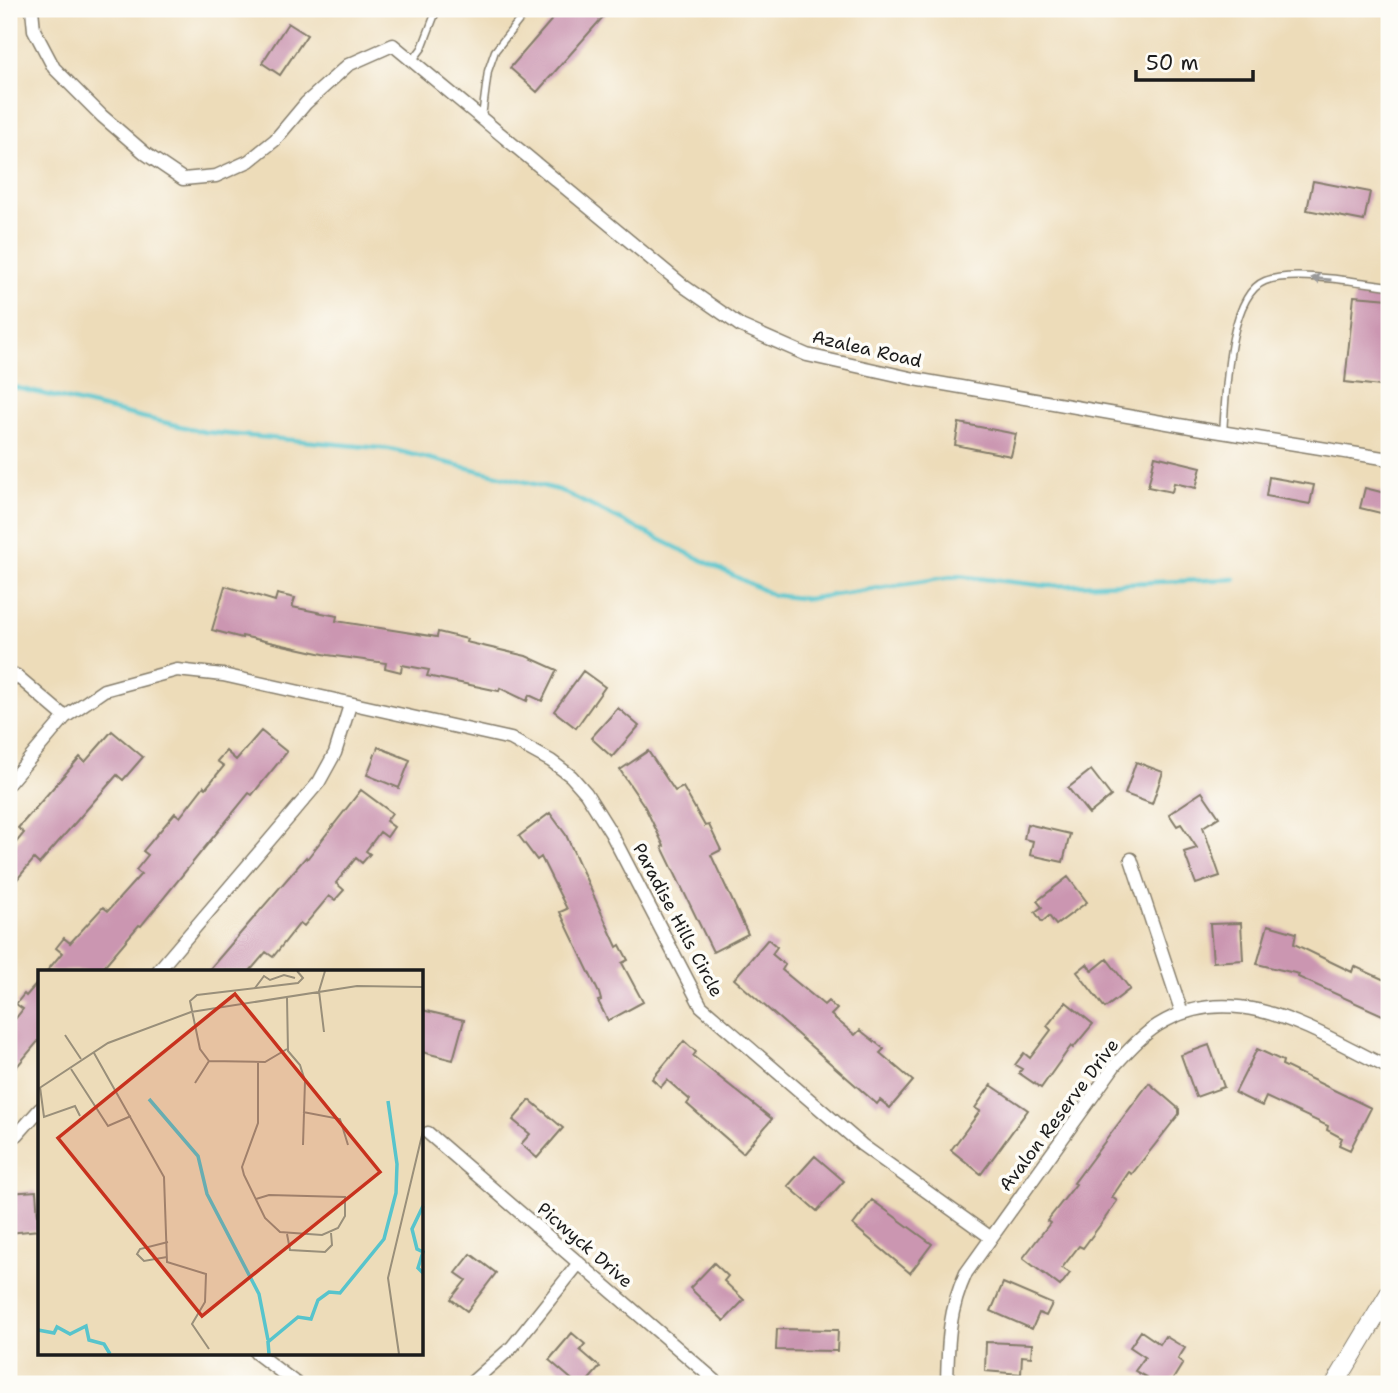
<svg xmlns="http://www.w3.org/2000/svg" width="1398" height="1393" font-family="'Shantell Sans',sans-serif">
<style>
.lines{fill:none;stroke-linecap:round;stroke-linejoin:round}
.stream{stroke:#57c4cc;stroke-width:4.5}
.building{fill:#cb96b1}
.service-casing{stroke:#847c6a;stroke-width:9}
.minor-casing{stroke:#847c6a;stroke-width:15}
.secondary-casing{stroke:#847c6a;stroke-width:20}
.service{stroke:#fff;stroke-width:6}
.minor{stroke:#fff;stroke-width:12}
.secondary{stroke:#fff;stroke-width:18}
.oneway{fill:#999}
.labels{text-anchor:middle;stroke-width:7;stroke-linejoin:round;paint-order:stroke}
.street-label{font-size:18px;fill:#1c1c1c;stroke:#fdfcf7}
.inset-river{fill:none;stroke:#57c4cc;stroke-width:3.5}
.inset-road{fill:none;stroke:#998f7a;stroke-width:2}
.view{fill:#c8321e;fill-opacity:0.15;stroke:#c8321e;stroke-width:3.5}
.inset-edge{fill:none;stroke:#1c1c1c;stroke-width:3.5}
</style>
<rect width="100%" height="100%" fill="#fdfcf7"/>
<filter id="ink" filterUnits="userSpaceOnUse"><feTurbulence type="fractalNoise" baseFrequency=".0143" numOctaves="2"/><feDisplacementMap in="SourceGraphic" scale="14" xChannelSelector="R" yChannelSelector="G"/><feConvolveMatrix kernelMatrix="1 2 1 2 8 2 1 2 1" color-interpolation-filters="sRGB"/></filter>
<filter id="wash" filterUnits="userSpaceOnUse"><feTurbulence type="fractalNoise" baseFrequency=".00686" numOctaves="4" result="noise"/><feDisplacementMap in="SourceGraphic" scale="28" xChannelSelector="R" yChannelSelector="G"/><feGaussianBlur stdDeviation="1.57" result="paint"/><feColorMatrix in="noise" values="0 0 0 0 0 0 0 0 0 0 0 0 0 0 0 0 0 1.4 0 .05"/><feComposite in="paint" operator="in"/></filter>
<g filter="url(#wash)">
<rect width="100%" height="100%" fill="#eddcb9"/>
<g class="lines">
<path class="stream" d="M9,386L205,432L390,449L559,490L773,595L807,599L958,576L1048,586L1235,579"/>
</g>
<g id="blocks">
<path class="building" d="M561,9H610L537,92L510,68Z
M288,23L307,35L280,75L262,63Z
M1313,181L1370,192L1364,221L1307,210Z
M1354,296L1389,299V387L1345,382Z
M959,423L1016,434L1011,456L955,445Z
M1155,456L1201,467L1196,488L1174,483L1172,492L1148,487Z
M1269,477L1314,485L1310,504L1266,496Z
M1365,488L1389,494V515L1360,508Z
M225,586L275,601L277,594L295,598L292,607L337,616L336,621L437,637L438,632L467,639L466,642L526,656L557,670L542,701L529,695L527,701L500,688L499,691L427,676L429,670L402,665L401,672L385,668L386,663L328,655L242,636V638L212,630Z
M583,671L605,687L576,728L554,711Z
M618,708L639,726L612,757L591,738Z
M112,731L143,757L123,780L117,775L39,864L34,859L9,889V851L24,833L18,828L80,757L85,762Z
M261,731L287,752L252,795L249,793L141,926L139,925L100,971H47L62,953L56,948L64,938L70,943L103,907L108,911L141,874L136,870L148,855L143,851L175,813L180,817L204,786L206,788L224,766L217,761L226,751L236,760Z
M378,747L410,760L399,788L367,775Z
M648,751L675,791L683,787L705,826L709,825L721,850L711,855L748,934L713,952L662,847L664,846L645,807L620,770Z
M1136,762L1163,772L1152,804L1125,794Z
M1091,770L1111,796L1089,814L1068,788Z
M361,790L392,813L386,821L394,827L387,837L380,832L366,851L370,854L362,863L356,858L336,883L344,890L335,900L329,896L304,926L300,923L273,957L266,952L250,971H208L306,857L307,859Z
M1202,792L1219,817L1203,827L1220,876L1196,884L1184,852L1197,848L1181,824L1177,826L1169,814Z
M550,813L566,835L617,947L620,945L628,960L622,963L643,1002L608,1021L598,1001L601,1000L599,993L560,912L567,909L541,857L537,860L519,836Z
M1027,824L1070,834L1063,862L1030,855L1033,841L1024,839Z
M1068,877L1087,902L1056,925L1049,916L1042,922L1035,912L1042,907L1037,901Z
M1241,923L1243,960L1213,962L1210,924Z
M1268,925L1296,933L1294,944L1352,972L1354,966L1389,982V1018L1298,977L1299,974L1257,964Z
M768,939L777,947L772,954L785,965L782,970L824,1005L828,1001L837,1009L831,1015L855,1035L860,1030L884,1049L880,1053L913,1081L890,1108L880,1100L877,1104L734,979Z
M1107,959L1130,989L1105,1008L1077,972L1087,964L1092,971Z
M40,980V1039L9,1076V1027L23,1009L16,1004L24,994L26,996Z
M1066,1002L1093,1024L1073,1048L1071,1046L1041,1088L1019,1073L1022,1069L1015,1065L1024,1053L1030,1058L1051,1030L1047,1026Z
M422,1010L464,1020L453,1060L422,1052Z
M684,1041L696,1052L693,1056L772,1119L743,1153L687,1104L690,1100L667,1080L661,1087L652,1079Z
M1209,1045L1224,1087L1196,1097L1181,1055Z
M1257,1049L1283,1061L1282,1065L1371,1108L1350,1150L1339,1145L1342,1138L1327,1130L1328,1126L1266,1097L1262,1106L1235,1093Z
M1149,1083L1179,1109V1114L1132,1174L1129,1172L1112,1197L1117,1201L1101,1224L1083,1248L1079,1246L1062,1268L1070,1273L1060,1286L1023,1258L1050,1223L1047,1221L1076,1184L1074,1183L1091,1160Z
M991,1085L1028,1110L981,1174L951,1150L980,1111L975,1108Z
M530,1100L563,1128L537,1158L521,1144L530,1134L513,1120Z
M815,1156L844,1181L817,1211L788,1186Z
M36,1191L39,1230L9,1233V1193Z
M872,1200L932,1244L910,1273L853,1225Z
M471,1254L496,1273L467,1311L451,1299L466,1280L456,1273Z
M714,1263L728,1276L724,1281L744,1300L724,1321L690,1288Z
M1003,1283L1052,1304L1046,1316L1039,1313L1032,1329L991,1311Z
M777,1329L838,1330L837,1351L776,1350Z
M1141,1331L1160,1344L1165,1336L1185,1348L1178,1359L1183,1363L1170,1384H1141L1146,1377L1135,1371L1145,1357L1130,1347Z
M572,1333L585,1344L580,1350L600,1367L585,1384H577L549,1360Z
M986,1342L1032,1344L1031,1357L1022,1356L1021,1374L985,1371Z"/>
</g>
</g>
<g filter="url(#ink)">
<use href="#blocks" fill-opacity="0" stroke="#847c6a" stroke-width="2"/>
<g class="lines">
<g class="service-casing">
<path id="service" d="M413,60L422,48L437,9
M482,117L488,71L495,51L528,9
M1223,433C1226,397 1227,296 1265,281C1292,270 1359,282 1389,286"/>
</g>
<g class="minor-casing">
<path id="minor" d="M32,9L34,30L54,68L102,116L146,154L183,179L216,176L249,161L275,140L306,103L348,65L393,45L685,287L741,326L807,355L915,379L1196,428L1389,459
M9,672L17,676L65,717
M9,783L65,717L104,690L177,670L223,675L511,739L551,761L571,776L586,793L611,833L701,1006L862,1145L990,1237
M1131,859L1182,1013
M158,971L319,782L335,753L350,705
M9,1128L17,1135L40,1109
M428,1133L719,1384
M256,1353L297,1384
M470,1384L512,1347L579,1263
M947,1384C948,1343 948,1312 966,1273L1115,1065C1128,1051 1141,1036 1158,1025C1237,976 1318,1034 1389,1068"/>
</g>
<g class="secondary-casing">
<path id="secondary" d="M1335,1384L1389,1294"/>
</g>
<use href="#service" class="service"/>
<use href="#minor" class="minor"/>
<use href="#secondary" class="secondary"/>
</g>
<defs><path id="oneway-solid" d="M-6-.8H1V-3.2L6.5 0L1 3.2V.8H-6Z" transform="scale(1.75)"/></defs>
<use class="oneway" href="#oneway-solid" transform="translate(1321 279) rotate(-175)"/>
</g>
<g class="labels">
<g class="street-label">
<text transform="translate(867 349) rotate(13)" y="6">Azalea Road</text>
<text transform="translate(678 920) rotate(62)" y="6">Paradise Hills Circle</text>
<text transform="translate(1059 1115) rotate(-53)" y="6">Avalon Reserve Drive</text>
<text transform="translate(585 1245) rotate(41)" y="6">Picwyck Drive</text>
</g>
</g>
<g transform="translate(38 970)">
<rect width="385" height="385" fill="#eddcb9"/>
<path class="inset-river" d="M111,129L160,186L169,224L221,324L230,370M385,236L374,259L379,279L385,282L380,298L385,303M0,360L16,363L19,357L32,364L48,356L51,370L66,374L72,384M231,384L230,372L260,347L273,349L280,330L291,322L302,323L346,269L358,223L359,194L350,131"/>
<path class="inset-road" d="M217,18L226,6L232,10L246,5L257,8M249,28L250,81L262,95L267,111L265,175M286,62L281,21L287,1M27,65L43,89M249,79L227,92L171,91L162,79L152,31L159,25L260,13L265,8L259,1M56,83L126,207L129,292L168,304L167,332L154,354L171,379M33,99L70,156L93,146M157,113L171,91M2,117L6,147L37,136L42,146M0,119L70,73L153,42L319,16L385,17M265,142L302,149L310,175M218,229L231,225L307,227V246L300,258L284,265L242,262L227,248L206,205L204,197L220,153V92M249,264L252,280L287,282L294,275L293,263M129,287L106,291L99,284L102,279L130,272M361,384L350,308L385,161"/>
<path class="view" d="M197,24L342,202L164,346L20,168Z"/>
<rect width="385" height="385" class="inset-edge"/>
</g>
<rect width="1398" height="1393" fill="none" stroke="#fdfcf7" stroke-width="35"/>
<path d="M1136 70v10h117v-10" fill="none" stroke="#1c1c1c" stroke-width="3.5"/>
<text x="1146" y="70" font-size="21" fill="#1c1c1c" stroke="#fdfcf7" stroke-width="5" paint-order="stroke">50 m</text>
</svg>
